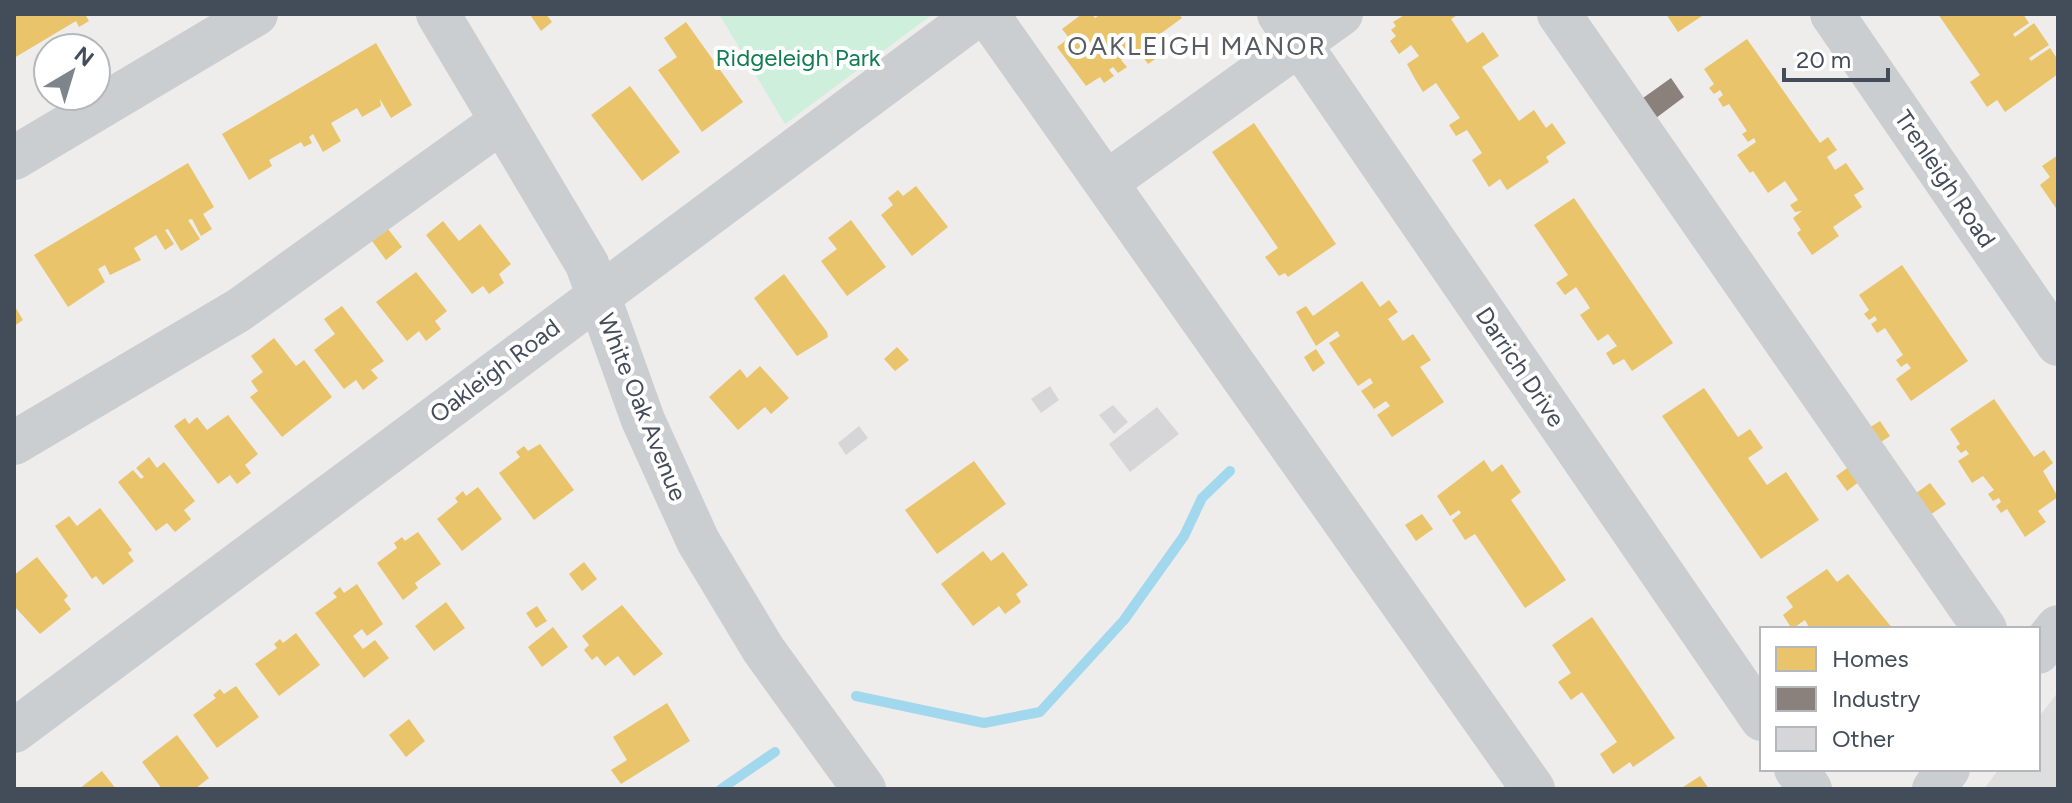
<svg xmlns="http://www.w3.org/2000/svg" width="2072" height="803" font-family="Figtree,sans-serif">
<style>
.education{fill:#dfdede}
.green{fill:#cfefdd}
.homes{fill:#e9c46a}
.industry{fill:#8a817c}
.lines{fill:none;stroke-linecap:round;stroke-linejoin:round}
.stream{stroke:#a2d8ee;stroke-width:10}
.building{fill:#d6d6d8}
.minor{stroke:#caced1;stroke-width:44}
.labels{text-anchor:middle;stroke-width:8;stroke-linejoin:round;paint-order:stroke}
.park-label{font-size:24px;fill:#127d51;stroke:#fff}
.street-label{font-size:24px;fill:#434d5a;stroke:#fff}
.neighbourhood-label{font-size:26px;letter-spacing:2px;fill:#585b61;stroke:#fff}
</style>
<rect width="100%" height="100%" fill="#eeedec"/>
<path class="education" d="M2058,692V789H1984L1999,769H2038V718Z"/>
<path class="green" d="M719,14H933L785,124Z"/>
<path class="homes" d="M14,14H85L89,21L79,27L76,21L14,58Z
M534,14H546L552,22L541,31L531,16Z
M1082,14H1092L1095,18L1101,14H1179L1182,18L1156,37L1167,51L1148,64L1137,49L1121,60L1127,67L1118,73L1113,67L1109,70L1114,76L1104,83L1100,77L1086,86L1057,47L1069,38L1062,29Z
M1406,14H1459L1451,19L1467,43L1483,32L1499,56L1482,67L1519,121L1534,110L1546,128L1552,123L1566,143L1546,157L1549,162L1507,190L1500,179L1489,187L1472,160L1482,153L1467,130L1456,136L1449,125L1460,118L1436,83L1423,92L1415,79L1407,64L1419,56L1411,45L1399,54L1390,41L1396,36L1391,30L1396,26L1393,22Z
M1666,14H1705L1678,32Z
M1938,14H2023L2029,23L2013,34L2015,37L2034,23L2049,45L2029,58L2031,61L2050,48L2058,60V74L2005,112L1997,100L1987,107L1970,82L1980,75Z
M686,22L743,102L702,132L658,70L677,57L664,38Z
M1747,39L1820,143L1828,137L1837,150L1827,157L1835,170L1846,163L1864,189L1854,195L1862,207L1833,227L1839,236L1812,255L1797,233L1801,230L1793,218L1802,211L1795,212L1790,205L1798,200L1785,181L1768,193L1753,171L1750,173L1737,155L1756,142L1754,138L1748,142L1742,134L1747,131L1729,104L1723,107L1718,99L1723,95L1720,90L1714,94L1709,88L1714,84L1704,69Z
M376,43L412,105L391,118L380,99L381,106L362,117L357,108L331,123L341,141L323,152L313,134L309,137L312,143L304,147L301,142L269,160L272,166L249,180L222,134Z
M630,86L680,152L642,181L591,115Z
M1254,123L1336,244L1288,277L1285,273L1279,276L1265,257L1278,248L1212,152Z
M2058,155V211L2040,185L2050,177L2042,166Z
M188,163L214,207L203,214L212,229L201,236L192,219L188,220L200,239L181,251L168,229L165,230L174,244L165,250L156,235L134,248L141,260L110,275L105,265L98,269L105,282L68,307L34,255Z
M916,186L948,227L912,256L881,215L893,205L888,198L898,190L903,196Z
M1574,198L1673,343L1632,371L1624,359L1613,365L1606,353L1617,346L1608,334L1598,341L1580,315L1590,308L1576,287L1565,295L1556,283L1568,275L1534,225Z
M851,220L886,267L847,296L821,261L837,249L828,238Z
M443,221L459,241L480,224L511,264L499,274L504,283L489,294L483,286L472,294L426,235Z
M388,229L402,247L386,260L372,241Z
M1902,265L1968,361L1911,401L1896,379L1911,368L1907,363L1901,367L1896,360L1903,355L1885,328L1877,333L1871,324L1877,320L1875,316L1869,320L1864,314L1869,310L1859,295Z
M416,272L447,311L435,321L441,329L426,341L419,331L407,341L376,302Z
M784,274L827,332L828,337L797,356L754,298Z
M1362,281L1380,307L1389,300L1398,312L1388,319L1403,341L1413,334L1431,360L1420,367L1444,402L1392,437L1377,415L1390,406L1386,401L1374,409L1361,391L1373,383L1370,378L1358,386L1329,343L1340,336L1337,331L1316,346L1296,312L1306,306L1313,316Z
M14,305L23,320L14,326Z
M342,306L384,361L371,370L378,378L363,390L356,380L344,389L314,350L335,334L324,319Z
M274,338L296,366L304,360L332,397L282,437L250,397L258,391L251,381L263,372L251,356Z
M897,347L909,360L895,371L884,359Z
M1316,349L1325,363L1313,372L1304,357Z
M760,366L789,398L771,414L765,407L738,430L709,397L740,369L747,378Z
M1704,388L1738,437L1750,429L1763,448L1748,458L1767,485L1786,472L1819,520L1761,559L1662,416Z
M1994,399L2034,457L2044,450L2053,463L2043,471L2058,497L2038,511L2046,522L2025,537L2007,509L2001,513L1996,506L2001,502L1999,498L1993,501L1988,494L1994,490L1983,476L1972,483L1958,461L1969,454L1966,450L1961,453L1956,447L1960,444L1950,429Z
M228,415L258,454L245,465L251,473L237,484L230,475L218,484L174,426L185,418L189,424L197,417L207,430Z
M1880,421L1890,436L1875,446L1864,431Z
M540,444L574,490L534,520L499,473L520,457L516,452L524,446L528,451Z
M149,457L157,468L164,462L195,501L184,510L191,519L175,532L167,523L156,531L118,482L133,470L141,479L144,477L136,468Z
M1484,460L1492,472L1502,464L1521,492L1511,500L1566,580L1525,608L1475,534L1465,540L1452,520L1461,513L1459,510L1450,516L1437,496Z
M974,461L1006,504L937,554L905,510Z
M1850,466L1860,481L1847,491L1836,476Z
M1930,483L1946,504L1930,515L1908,499Z
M478,487L502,519L462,551L437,519L458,502L455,498L463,491L466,496Z
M100,508L132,550L128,553L134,561L103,585L96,576L92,579L55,526L69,516L77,526Z
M1422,514L1433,529L1416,541L1405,525Z
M418,532L441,564L415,583L418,588L403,600L377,563L397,548L394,543L402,537L405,541Z
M983,551L991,561L1003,552L1028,585L1016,594L1021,602L1005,614L999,606L973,626L941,584Z
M37,557L68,596L64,600L71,609L40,634L14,606V575Z
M584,562L597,579L582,591L569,574Z
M1827,569L1837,582L1848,574L1893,629H1810L1805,620L1792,629L1783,615L1793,607L1786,597Z
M357,584L383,624L367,636L362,629L353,636L363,649L375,640L389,658L364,678L315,613L337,597L333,593L340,587L344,593Z
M446,602L465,628L434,651L415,626Z
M622,605L663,654L634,676L618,656L605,666L597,656L592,660L584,650L589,645L582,636Z
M537,606L547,621L536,628L526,613Z
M1592,617L1675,738L1633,767L1630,762L1613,774L1600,754L1617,742L1582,692L1571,700L1558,682L1571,673L1552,645Z
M553,627L568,647L542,667L528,647Z
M296,633L320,665L279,696L255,664L277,648L274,644L280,639L283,643Z
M236,686L259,717L217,748L193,715L216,698L213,695L220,689L224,694Z
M667,703L690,741L621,784L611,770L627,760L613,737Z
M409,719L425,741L406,757L389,735Z
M177,735L209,778L195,789H162L142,762Z
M102,771L116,789H79Z
M1700,776L1709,789H1680Z"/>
<path class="industry" d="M1671,78L1684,97L1656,118L1643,98Z"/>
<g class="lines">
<path class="stream" d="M856,696L984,723L1040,712L1124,620L1184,536L1202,498L1230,471
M721,789L775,752"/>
</g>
<path class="building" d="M1050,386L1059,400L1041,413L1031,399Z
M1113,405L1128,422L1114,434L1099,415Z
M1157,407L1179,434L1130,472L1109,444Z
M859,426L868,438L846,455L838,443Z"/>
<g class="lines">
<path class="minor" d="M438,14L587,264L643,420L698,541L763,649L864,789
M987,14L1533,789
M1279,14L1762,719
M1559,14L1985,629
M1832,14L2058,344
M14,158L256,14
M1107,182L1341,14
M14,443L239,310L502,121
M2038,652L2058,627
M14,731L978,14
M1796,769L1810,789
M1934,789L1948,769"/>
</g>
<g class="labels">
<g class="park-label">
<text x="798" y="66">Ridgeleigh Park</text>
</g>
<g class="street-label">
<text transform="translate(1945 179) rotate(56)" y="8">Trenleigh Road</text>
<text transform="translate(1520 367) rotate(56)" y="8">Darrich Drive</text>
<text transform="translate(495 371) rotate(-37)" y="8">Oakleigh Road</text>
<text transform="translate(642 407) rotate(68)" y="8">White Oak Avenue</text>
</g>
<g class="neighbourhood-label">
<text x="1197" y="55">OAKLEIGH MANOR</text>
</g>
</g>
<rect width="2072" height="803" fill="none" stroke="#434d5a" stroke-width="32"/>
<rect x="1760" y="627" width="280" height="144" fill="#ffffff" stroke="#b4b8bd" stroke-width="2"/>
<rect x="1776" y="647" width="40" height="24" fill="#e9c46a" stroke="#b4b8bd" stroke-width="2"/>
<text x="1832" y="667" font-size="24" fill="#434d5a">Homes</text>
<rect x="1776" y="687" width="40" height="24" fill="#8a817c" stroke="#b4b8bd" stroke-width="2"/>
<text x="1832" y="707" font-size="24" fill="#434d5a">Industry</text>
<rect x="1776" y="727" width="40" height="24" fill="#d6d6d8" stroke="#b4b8bd" stroke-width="2"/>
<text x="1832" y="747" font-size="24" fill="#434d5a">Other</text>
<g transform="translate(72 72) rotate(38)"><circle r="38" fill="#ffffff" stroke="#b4b8bd" stroke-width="2"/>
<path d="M0-6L14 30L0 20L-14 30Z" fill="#7f858d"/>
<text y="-12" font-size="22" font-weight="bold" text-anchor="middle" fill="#434d5a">N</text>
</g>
<path d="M1784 68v12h104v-12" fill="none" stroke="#434d5a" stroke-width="4"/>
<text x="1796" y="68" font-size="24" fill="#434d5a" stroke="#ffffff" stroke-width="6" paint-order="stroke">20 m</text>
</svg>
